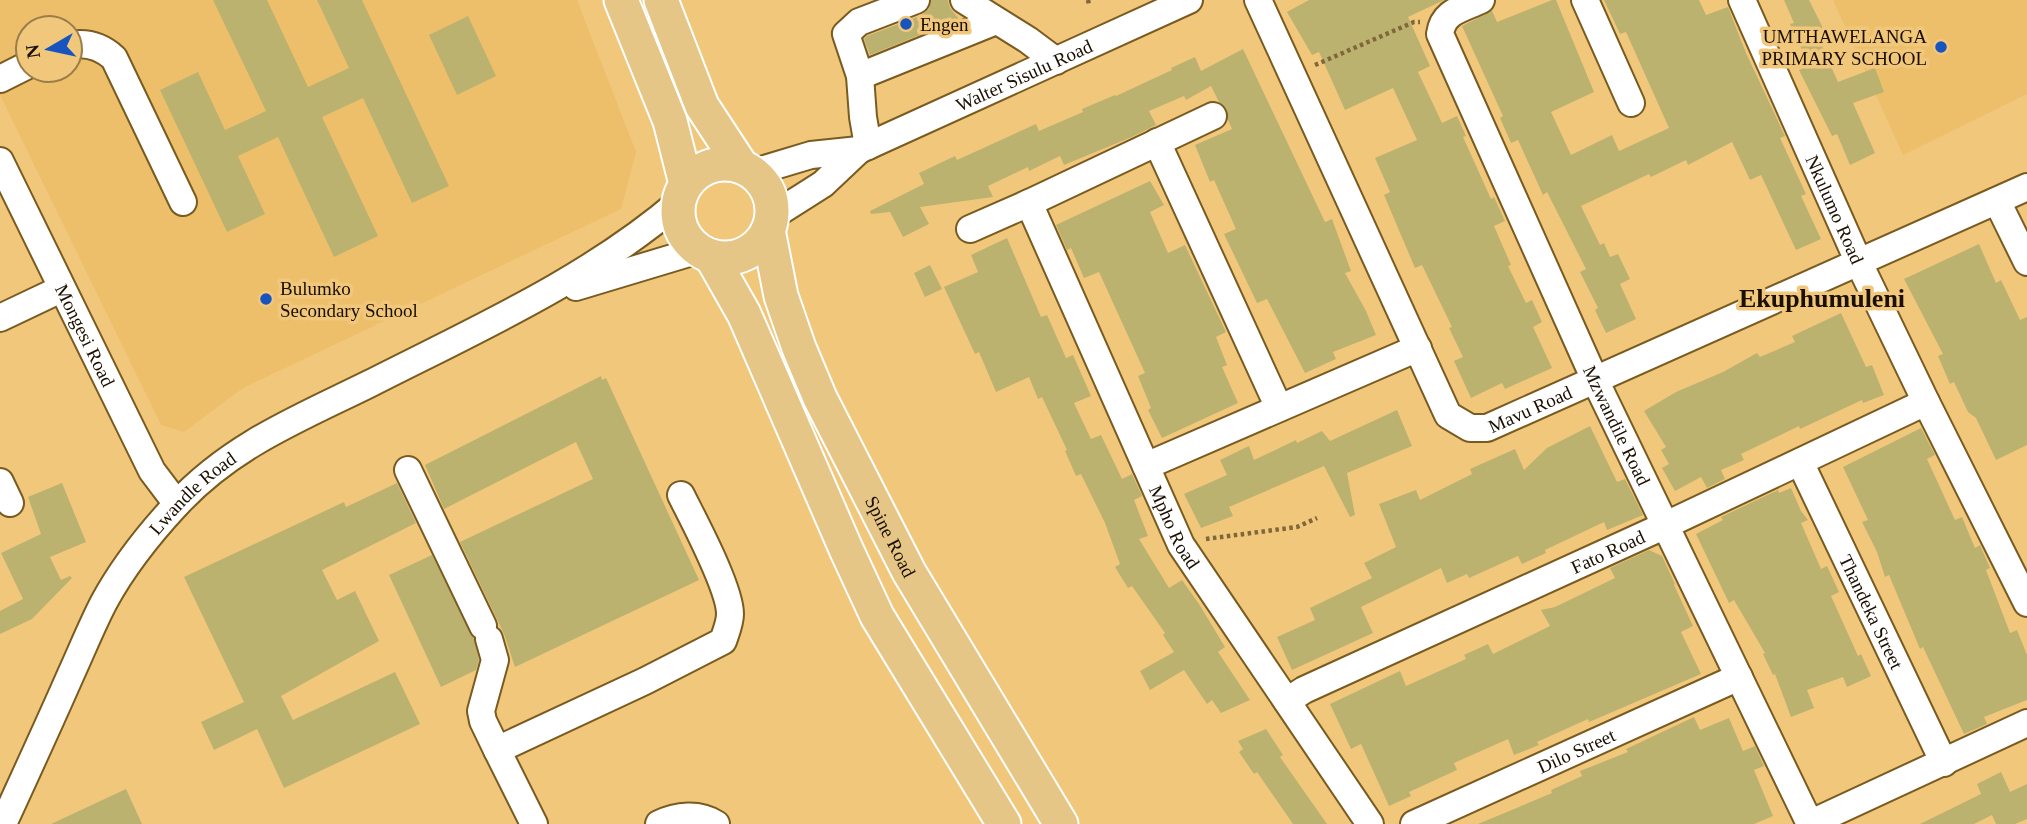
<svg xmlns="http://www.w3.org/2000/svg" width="2027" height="824" font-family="'Times New Roman',serif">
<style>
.built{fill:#edbf6a;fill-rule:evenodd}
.building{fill:#bcb270}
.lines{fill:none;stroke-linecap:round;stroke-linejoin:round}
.minor-casing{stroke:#795b20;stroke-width:30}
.major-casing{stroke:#fff;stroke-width:37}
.path{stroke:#80663b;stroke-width:4.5;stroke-dasharray:3.5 3.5;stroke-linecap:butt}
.minor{stroke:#fff;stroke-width:26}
.major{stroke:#e5c686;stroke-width:33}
.poi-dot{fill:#1754bf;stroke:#f1c77c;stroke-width:2.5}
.labels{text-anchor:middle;stroke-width:7;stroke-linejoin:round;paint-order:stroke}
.poi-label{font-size:19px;fill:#1b0f00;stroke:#f1c77c;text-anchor:start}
.street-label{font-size:19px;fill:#1b0f00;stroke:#f1c77c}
.district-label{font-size:26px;font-weight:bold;fill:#1b0f00;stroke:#f1c77c}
</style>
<rect width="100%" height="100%" fill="#f1c77c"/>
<path class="built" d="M0,0H577L636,152L621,209L243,388L184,432L161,425L0,95ZM28,28H70V70H28Z
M1833,0H2027V94L1903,155Z"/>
<path class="building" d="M213,0H267L308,87L349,68L317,0H362L449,186L412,203L363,98L322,117L378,236L334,257L278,137L238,156L265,214L227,232L160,90L198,72L225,130L266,111Z
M931,0H948L950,8L959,19L870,55L864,39L867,36L922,15L929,9Z
M1309,0H1444L1408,17L1430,66L1418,72L1442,123L1457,116L1466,136L1463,137L1491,199L1494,197L1505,221L1494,226L1511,265L1508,266L1526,303L1532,300L1542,322L1533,327L1552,368L1505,389L1502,383L1471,398L1454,361L1463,357L1449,328L1452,327L1422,265L1415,268L1384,195L1390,192L1375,158L1417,140L1393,88L1345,110L1319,52L1312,55L1287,12Z
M1552,0H1556L1594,92L1551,112L1571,155L1612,135L1619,151L1669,128L1626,32L1620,34L1604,0H1699L1706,15L1728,7L1746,53L1785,136L1780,138L1806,194L1801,196L1821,239L1796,250L1761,175L1750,180L1732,142L1688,165L1686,160L1651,177L1649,174L1581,206L1600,245L1604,243L1610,257L1618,254L1630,279L1620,284L1636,319L1606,333L1595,310L1598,308L1580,272L1586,269L1547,192L1543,195L1518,140L1511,143L1500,118L1503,116L1462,26L1492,11L1497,22Z
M1784,0H1809L1829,40L1821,44L1838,82L1875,68L1884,92L1853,103L1875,153L1850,165L1837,134L1832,136L1799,70L1809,65L1790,24L1794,23Z
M468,16L496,76L457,95L429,35Z
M1243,49L1325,222L1332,219L1351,271L1345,273L1366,311L1376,335L1333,352L1336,359L1305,373L1267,299L1257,303L1224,234L1236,229L1214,180L1210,182L1195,145L1232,129L1228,120L1227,109L1219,102L1211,86L1186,100L1184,96L1149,111L1156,125L1134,136L1064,165L1060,156L1029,171L1028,167L988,186L993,197L920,207L929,224L903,237L890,212L871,214L870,211L924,184L919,173L955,156L957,160L1036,124L1039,131L1083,112L1082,109L1115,95L1116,96L1172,70L1171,68L1195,57L1201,71Z
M1150,181L1164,205L1150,212L1168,253L1185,245L1226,332L1216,337L1227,365L1222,367L1238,403L1162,438L1148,410L1151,408L1138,376L1145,373L1099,272L1084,278L1071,248L1067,250L1056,225Z
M1007,238L1041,317L1047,315L1066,358L1073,355L1091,396L1074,403L1091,439L1101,435L1122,479L1132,474L1142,496L1134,500L1148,536L1139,539L1169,588L1182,580L1199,604L1225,647L1218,652L1250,700L1221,713L1212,700L1207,704L1184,670L1150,690L1140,671L1174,652L1163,635L1165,633L1132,586L1128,588L1115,567L1120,564L1105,523L1081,474L1076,476L1065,451L1067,450L1042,397L1038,399L1029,377L996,392L979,352L975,354L944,287L978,272L971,255Z
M1979,244L1996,283L2001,280L2020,320L2027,317V445L1996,460L1976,418L1968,412L1954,382L1950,384L1938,356L1943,354L1904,279Z
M930,265L942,289L925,297L914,273Z
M1841,313L1866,367L1872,365L1884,395L1863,403L1862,400L1800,429L1799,426L1741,454L1744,460L1721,470L1725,479L1707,488L1701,477L1675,491L1662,468L1669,464L1661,450L1666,447L1644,411L1676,392L1723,372L1757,353L1760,357L1795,342L1792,336Z
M601,376L602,380L606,378L699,580L515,667L504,634L460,542L593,479L576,442L444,509L425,465Z
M1397,410L1412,446L1347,473L1355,515L1350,517L1324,466L1229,507L1233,516L1201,528L1184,494L1227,475L1220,460L1249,446L1254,460L1296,440L1297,443L1322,431L1330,441Z
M1590,426L1617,482L1625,479L1643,515L1607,530L1604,522L1545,550L1546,553L1522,564L1518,556L1469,578L1467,574L1447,583L1441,568L1361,607L1373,633L1292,670L1277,637L1315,620L1310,608L1372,578L1364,563L1396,547L1379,504L1416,490L1420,500L1472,474L1470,469L1515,449L1524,470L1547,448Z
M1921,428L1935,455L1927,459L1955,520L1962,517L1975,548L1980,545L1990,568L1986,570L2010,633L2017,630L2027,655V700L1984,717L1987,724L1964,734L1923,647L1920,649L1889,575L1885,577L1877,552L1862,522L1868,520L1843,467Z
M62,483L86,542L50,557L61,580L70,576L72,578L32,619L0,634V611L23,599L1,553L41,534L28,497Z
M397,483L416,523L322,570L337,600L355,591L379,641L281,696L293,720L395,672L420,724L284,788L257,729L214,750L201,722L244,702L184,577L344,502L346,507Z
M1791,488L1801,511L1808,520L1801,523L1821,569L1827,566L1839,592L1831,596L1858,656L1861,654L1871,676L1847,687L1843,677L1807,690L1814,708L1791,717L1775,674L1773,675L1763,654L1765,653L1734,600L1729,603L1696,534L1723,520L1721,517L1778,490L1779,493Z
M1649,550L1662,556L1675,584L1674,585L1693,626L1681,632L1701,674L1589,722L1588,719L1537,742L1539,745L1514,755L1508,739L1454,763L1457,770L1409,792L1411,796L1389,806L1361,744L1351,749L1330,704L1400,671L1406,686L1466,659L1464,655L1488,644L1493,654L1550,626L1541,610L1555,607L1615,578L1610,568Z
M432,555L474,639L479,660L476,670L441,687L389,575Z
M1694,717L1700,730L1729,718L1743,751L1755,746L1764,766L1754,770L1773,816L1754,824H1478L1552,793L1551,790L1582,776L1580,771L1628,752L1626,749Z
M1266,729L1283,755L1280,757L1327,824H1293L1257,772L1254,774L1239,752L1243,749L1238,741Z
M2001,772L2010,792L2027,784V819L2015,824H1996L1992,815L1974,824H1920L1981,794L1977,784Z
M126,789L142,824H51Z"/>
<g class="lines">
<g class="minor-casing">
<g id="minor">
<path d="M964,0L1028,40L1056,61"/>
<path id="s1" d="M1258,0L1448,415L1470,428H1487L2027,187"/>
<path id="s2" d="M1481,0C1462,9 1443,11 1440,34L1595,380L1810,824"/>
<path d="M1585,0L1631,103"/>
<path id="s3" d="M1742,0L1859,263L1926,402L2027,603"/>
<path d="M70,45C87,42 102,47 114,58L183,202"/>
<path d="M860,76L996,21"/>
<path d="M0,79L28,65"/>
<path d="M1157,142L1279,408"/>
<path d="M868,146L863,117L860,76L846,34L859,22L916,0"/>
<path id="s4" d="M0,161L152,471L177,504"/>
<path id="s5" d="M751,173L811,155L859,150L1189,0"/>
<path d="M1997,201L2027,262"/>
<path id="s6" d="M1029,203L1181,545L1370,824"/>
<path d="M771,217L823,184L859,150"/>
<path d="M970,229L1029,203L1213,116"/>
<path d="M576,287L699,250"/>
<path d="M0,318L61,289"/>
<path id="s7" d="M1800,462L1944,763"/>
<path d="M1146,466L1418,348"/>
<path d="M408,470L483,626"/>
<path d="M0,482L10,503"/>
<path d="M489,639L495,660L481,711L483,721L497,750"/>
<path id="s8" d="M1287,701L1304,690L1666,525L1926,402"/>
<path id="s9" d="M3,824C26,774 49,724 71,674C82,650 92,625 104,602C123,567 150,533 177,504C232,445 298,419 369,384C475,330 588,280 679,202"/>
<path d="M534,824L497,750L645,681L723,641C726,632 730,623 730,614C730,588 694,521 681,495"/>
<path d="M659,824C677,815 699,813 716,824"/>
<path id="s10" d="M1414,824L1739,677"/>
<path d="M1809,824L2027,723"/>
</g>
</g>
<g class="major-casing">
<g id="major">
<path d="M621,0L670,121L686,184"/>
<path d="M661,0L702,106L742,167"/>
<circle cx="725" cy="211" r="47"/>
<path id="s11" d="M768,230L781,296L799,348L820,398L909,572L1061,824"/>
<path d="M711,256L744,314L846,549L877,616L1004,824"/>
</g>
</g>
<path class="path" d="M1088,0L1089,5
M1315,65L1414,22H1420
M1206,539L1297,527L1317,518"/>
<use href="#minor" class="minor"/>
<use href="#major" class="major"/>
</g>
<g class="poi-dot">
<circle cx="906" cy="24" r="7"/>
<circle cx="1941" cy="47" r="7"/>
<circle cx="266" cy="299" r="7"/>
</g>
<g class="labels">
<g class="poi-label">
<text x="920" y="31">Engen</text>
<text x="1927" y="43" text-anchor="end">UMTHAWELANGA<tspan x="1927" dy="22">PRIMARY SCHOOL</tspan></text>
<text x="280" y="295">Bulumko<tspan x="280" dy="22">Secondary School</tspan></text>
</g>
<g class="street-label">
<text dy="7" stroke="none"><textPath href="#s5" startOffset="292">Walter Sisulu Road</textPath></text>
<text dy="7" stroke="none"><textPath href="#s3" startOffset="229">Nkulumo Road</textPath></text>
<text dy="7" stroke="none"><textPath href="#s4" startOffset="194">Mongesi Road</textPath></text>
<text dy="7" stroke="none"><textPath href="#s1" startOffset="546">Mavu Road</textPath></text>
<text dy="7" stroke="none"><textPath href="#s2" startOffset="486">Mzwandile Road</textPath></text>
<text dy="7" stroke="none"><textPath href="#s9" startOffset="385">Lwandle Road</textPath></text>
<text dy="7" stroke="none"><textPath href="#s6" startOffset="355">Mpho Road</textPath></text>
<text dy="7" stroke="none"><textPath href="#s11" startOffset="332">Spine Road</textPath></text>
<text dy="7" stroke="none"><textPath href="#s8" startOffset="354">Fato Road</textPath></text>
<text dy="7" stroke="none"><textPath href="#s7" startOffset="166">Thandeka Street</textPath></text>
<text dy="7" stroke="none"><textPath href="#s10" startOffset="178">Dilo Street</textPath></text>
</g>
<g class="district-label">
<text x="1822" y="307">Ekuphumuleni</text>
</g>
</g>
<g transform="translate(49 49) rotate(261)"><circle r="33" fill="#f1c77c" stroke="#9b7d4a" stroke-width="2"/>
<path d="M0-5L12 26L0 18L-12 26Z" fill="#1754bf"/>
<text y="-10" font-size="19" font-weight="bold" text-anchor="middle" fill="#1b0f00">N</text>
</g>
</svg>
